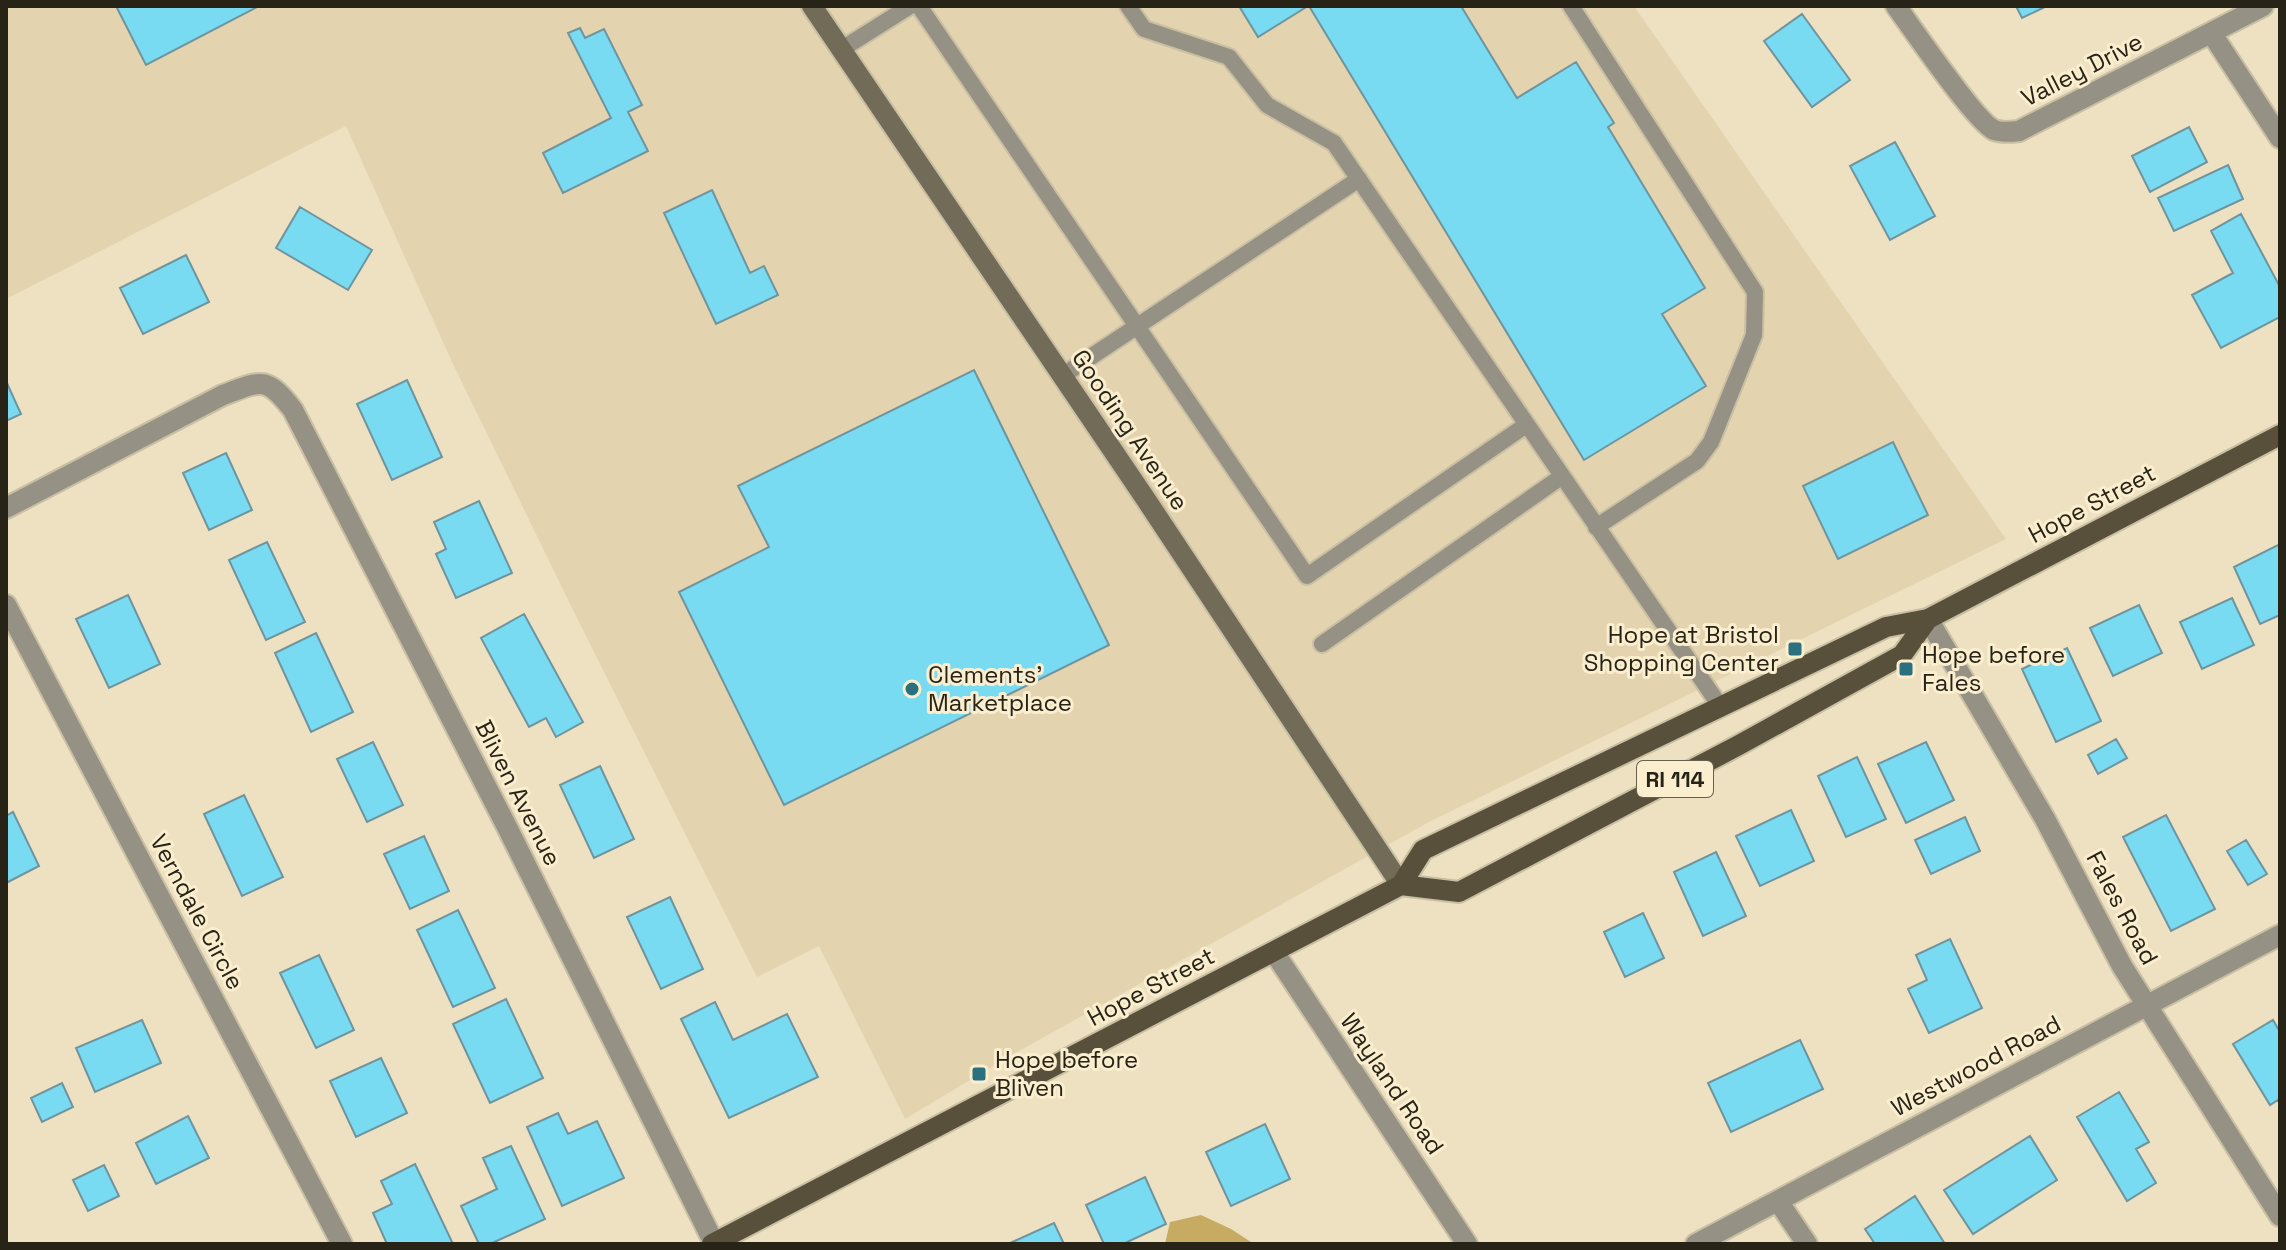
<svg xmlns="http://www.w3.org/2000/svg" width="2286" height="1250" font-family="'Space Grotesk',sans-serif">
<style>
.built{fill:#e3d4af}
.forest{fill:#c7ab62}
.building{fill:#78dbf2;stroke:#70949d;stroke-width:2}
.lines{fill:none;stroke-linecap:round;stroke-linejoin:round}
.service-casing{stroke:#c9bfa3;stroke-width:20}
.minor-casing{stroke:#c9bfa3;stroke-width:24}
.secondary-casing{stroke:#c9bfa3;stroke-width:24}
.primary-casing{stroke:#c9bfa3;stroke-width:24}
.service{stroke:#969185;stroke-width:16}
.minor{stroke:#969185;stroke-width:20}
.secondary{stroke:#726b58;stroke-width:20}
.primary{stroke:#58503a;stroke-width:20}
.poi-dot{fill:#2a707e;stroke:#faeecf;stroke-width:3}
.labels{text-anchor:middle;stroke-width:6;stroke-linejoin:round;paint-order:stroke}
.shield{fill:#faeecf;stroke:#66604e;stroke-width:2}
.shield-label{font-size:22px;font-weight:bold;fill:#272317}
.street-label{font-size:24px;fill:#272317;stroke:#faeecf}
.poi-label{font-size:24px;fill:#272317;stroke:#faeecf;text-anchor:start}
</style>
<rect width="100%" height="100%" fill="#ede1c2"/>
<path class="built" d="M6,6H1634L2006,539L1429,822L1012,1055L905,1119L819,946L757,977L574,612L452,362L346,126L6,299Z"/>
<path class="forest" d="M1201,1215L1231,1229L1254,1244H1165L1170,1222Z"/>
<path class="building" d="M116,6H259L146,65Z
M1239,6H1308L1258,37Z
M1309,6H1461L1517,98L1576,62L1614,123L1608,127L1705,288L1662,314L1706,386L1584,460Z
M2016,6H2047L2022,18Z
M1802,14L1850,80L1812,107L1764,41Z
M580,28L585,38L604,29L642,105L628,112L648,151L563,193L543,153L611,118L568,33Z
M2189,127L2207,162L2150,192L2132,156Z
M1895,142L1935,216L1890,240L1850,166Z
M2228,165L2243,199L2174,231L2158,198Z
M712,190L750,273L764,266L778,295L716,324L664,213Z
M300,207L372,250L348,290L276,248Z
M2241,214L2280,287V317L2221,348L2192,295L2233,273L2211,231Z
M186,255L209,302L143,334L120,288Z
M974,370L1109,645L784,805L679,592L769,547L738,486Z
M407,380L442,457L392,480L357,404Z
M6,381L21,414L6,421Z
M1893,442L1928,515L1838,559L1803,486Z
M226,453L252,510L209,530L183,473Z
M479,501L512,573L456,598L436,554L446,549L434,522Z
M267,542L305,622L266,640L229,560Z
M2280,544V615L2260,624L2234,567Z
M128,595L160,664L109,688L76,619Z
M2232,598L2254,645L2202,669L2180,622Z
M2139,605L2162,653L2113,676L2090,628Z
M524,614L583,722L556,737L546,718L529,727L481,638Z
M316,633L353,712L311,732L275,653Z
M2067,648L2101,721L2056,742L2022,669Z
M2116,739L2127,758L2098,774L2088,755Z
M373,742L403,805L367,822L337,759Z
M1926,742L1954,800L1906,823L1878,764Z
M1857,757L1886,819L1846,837L1818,776Z
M600,766L634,839L594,858L560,785Z
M244,795L283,877L242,896L204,814Z
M1791,810L1814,861L1760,886L1736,836Z
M13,812L39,866L6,883V816Z
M2166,815L2215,909L2171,931L2123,837Z
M1965,817L1980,851L1931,874L1915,840Z
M424,836L449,891L410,909L384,854Z
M2246,840L2267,874L2248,885L2227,851Z
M1716,852L1746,916L1703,936L1674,872Z
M670,897L703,969L661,989L627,917Z
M458,910L495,988L453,1007L417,930Z
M1643,913L1664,958L1625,977L1604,932Z
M1950,939L1982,1008L1929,1033L1908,989L1927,980L1916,955Z
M319,955L354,1030L316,1048L280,973Z
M506,999L543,1078L490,1103L453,1024Z
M715,1002L733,1040L787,1014L818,1077L729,1118L681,1019Z
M142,1020L161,1063L95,1092L76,1048Z
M2273,1020L2280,1032V1104L2278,1100L2270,1105L2233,1044Z
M1800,1040L1823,1089L1731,1132L1708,1083Z
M381,1058L407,1113L356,1137L330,1081Z
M62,1083L73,1107L42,1122L31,1098Z
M2119,1092L2149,1142L2136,1149L2156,1183L2127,1201L2077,1117Z
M558,1113L568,1134L597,1121L624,1178L562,1206L527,1127Z
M188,1116L209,1158L156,1184L136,1143Z
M1265,1124L1290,1179L1231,1206L1206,1152Z
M2030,1136L2057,1180L1973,1234L1944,1190Z
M511,1146L545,1219L490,1244H479L461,1206L497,1189L483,1158Z
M415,1164L453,1244H387L373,1213L392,1204L381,1181Z
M104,1165L119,1196L88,1211L73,1180Z
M1145,1177L1166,1224L1123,1244H1104L1086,1205Z
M1915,1196L1945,1244H1875L1865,1229Z
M1054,1223L1064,1244H1008Z"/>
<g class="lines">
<g class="service-casing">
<path id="service" d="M919,6L1307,576L1526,425
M1128,6L1144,29L1229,57L1267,105L1334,143L1720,706
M1571,6L1755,292L1754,335L1711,442L1697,461L1596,527
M842,49L910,6
M1062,376L1359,179
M1322,644L1561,477"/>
</g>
<g class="minor-casing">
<path id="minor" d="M1896,6C1912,28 1976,122 1994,130C2002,133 2011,132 2019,131L2263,6
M2212,34L2280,138
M6,508L223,395C261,381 266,375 293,410L506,825L714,1243
M6,605L342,1244
M1928,619L2045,819L2122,966L2280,1216
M1274,952L1467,1244
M1778,1201L1807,1244
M1696,1244L2280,935"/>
</g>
<g class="secondary-casing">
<path id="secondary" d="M812,6L1147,501L1401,885"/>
</g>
<g class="primary-casing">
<path id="primary" d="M1401,885L1459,892L1739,745L1902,655L1928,619
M712,1244L1401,885L1423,850L1886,627L1928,619L2280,435"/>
</g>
<use href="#service" class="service"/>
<use href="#minor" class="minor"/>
<use href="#secondary" class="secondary"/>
<use href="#primary" class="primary"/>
</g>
<g class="poi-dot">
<rect x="1787" y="641" width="16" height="16" rx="4"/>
<rect x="1898" y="661" width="16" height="16" rx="4"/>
<circle cx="912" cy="689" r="8"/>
<rect x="971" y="1066" width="16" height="16" rx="4"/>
</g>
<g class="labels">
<rect class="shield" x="1637" y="761" width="76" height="36" rx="6"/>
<g class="shield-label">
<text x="1675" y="787">RI 114</text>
</g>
<g class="street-label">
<text transform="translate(2082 70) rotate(-27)" y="8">Valley Drive</text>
<text transform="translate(1130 430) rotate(56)" y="8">Gooding Avenue</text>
<text transform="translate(2092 504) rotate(-28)" y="8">Hope Street</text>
<text transform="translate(518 793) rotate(63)" y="8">Bliven Avenue</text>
<text transform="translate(2122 908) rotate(62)" y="8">Fales Road</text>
<text transform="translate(197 912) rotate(62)" y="8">Verndale Circle</text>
<text transform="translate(1151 987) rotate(-28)" y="8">Hope Street</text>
<text transform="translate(1976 1066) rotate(-28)" y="8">Westwood Road</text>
<text transform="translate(1392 1084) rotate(56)" y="8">Wayland Road</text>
</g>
<g class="poi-label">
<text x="1779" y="643" text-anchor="end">Hope at Bristol<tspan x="1779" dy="28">Shopping Center</tspan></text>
<text x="1922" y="663">Hope before<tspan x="1922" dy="28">Fales</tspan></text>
<text x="928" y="683">Clements'<tspan x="928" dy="28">Marketplace</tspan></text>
<text x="995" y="1068">Hope before<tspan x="995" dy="28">Bliven</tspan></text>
</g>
</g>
<rect width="2286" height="1250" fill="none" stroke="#272317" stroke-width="16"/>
</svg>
